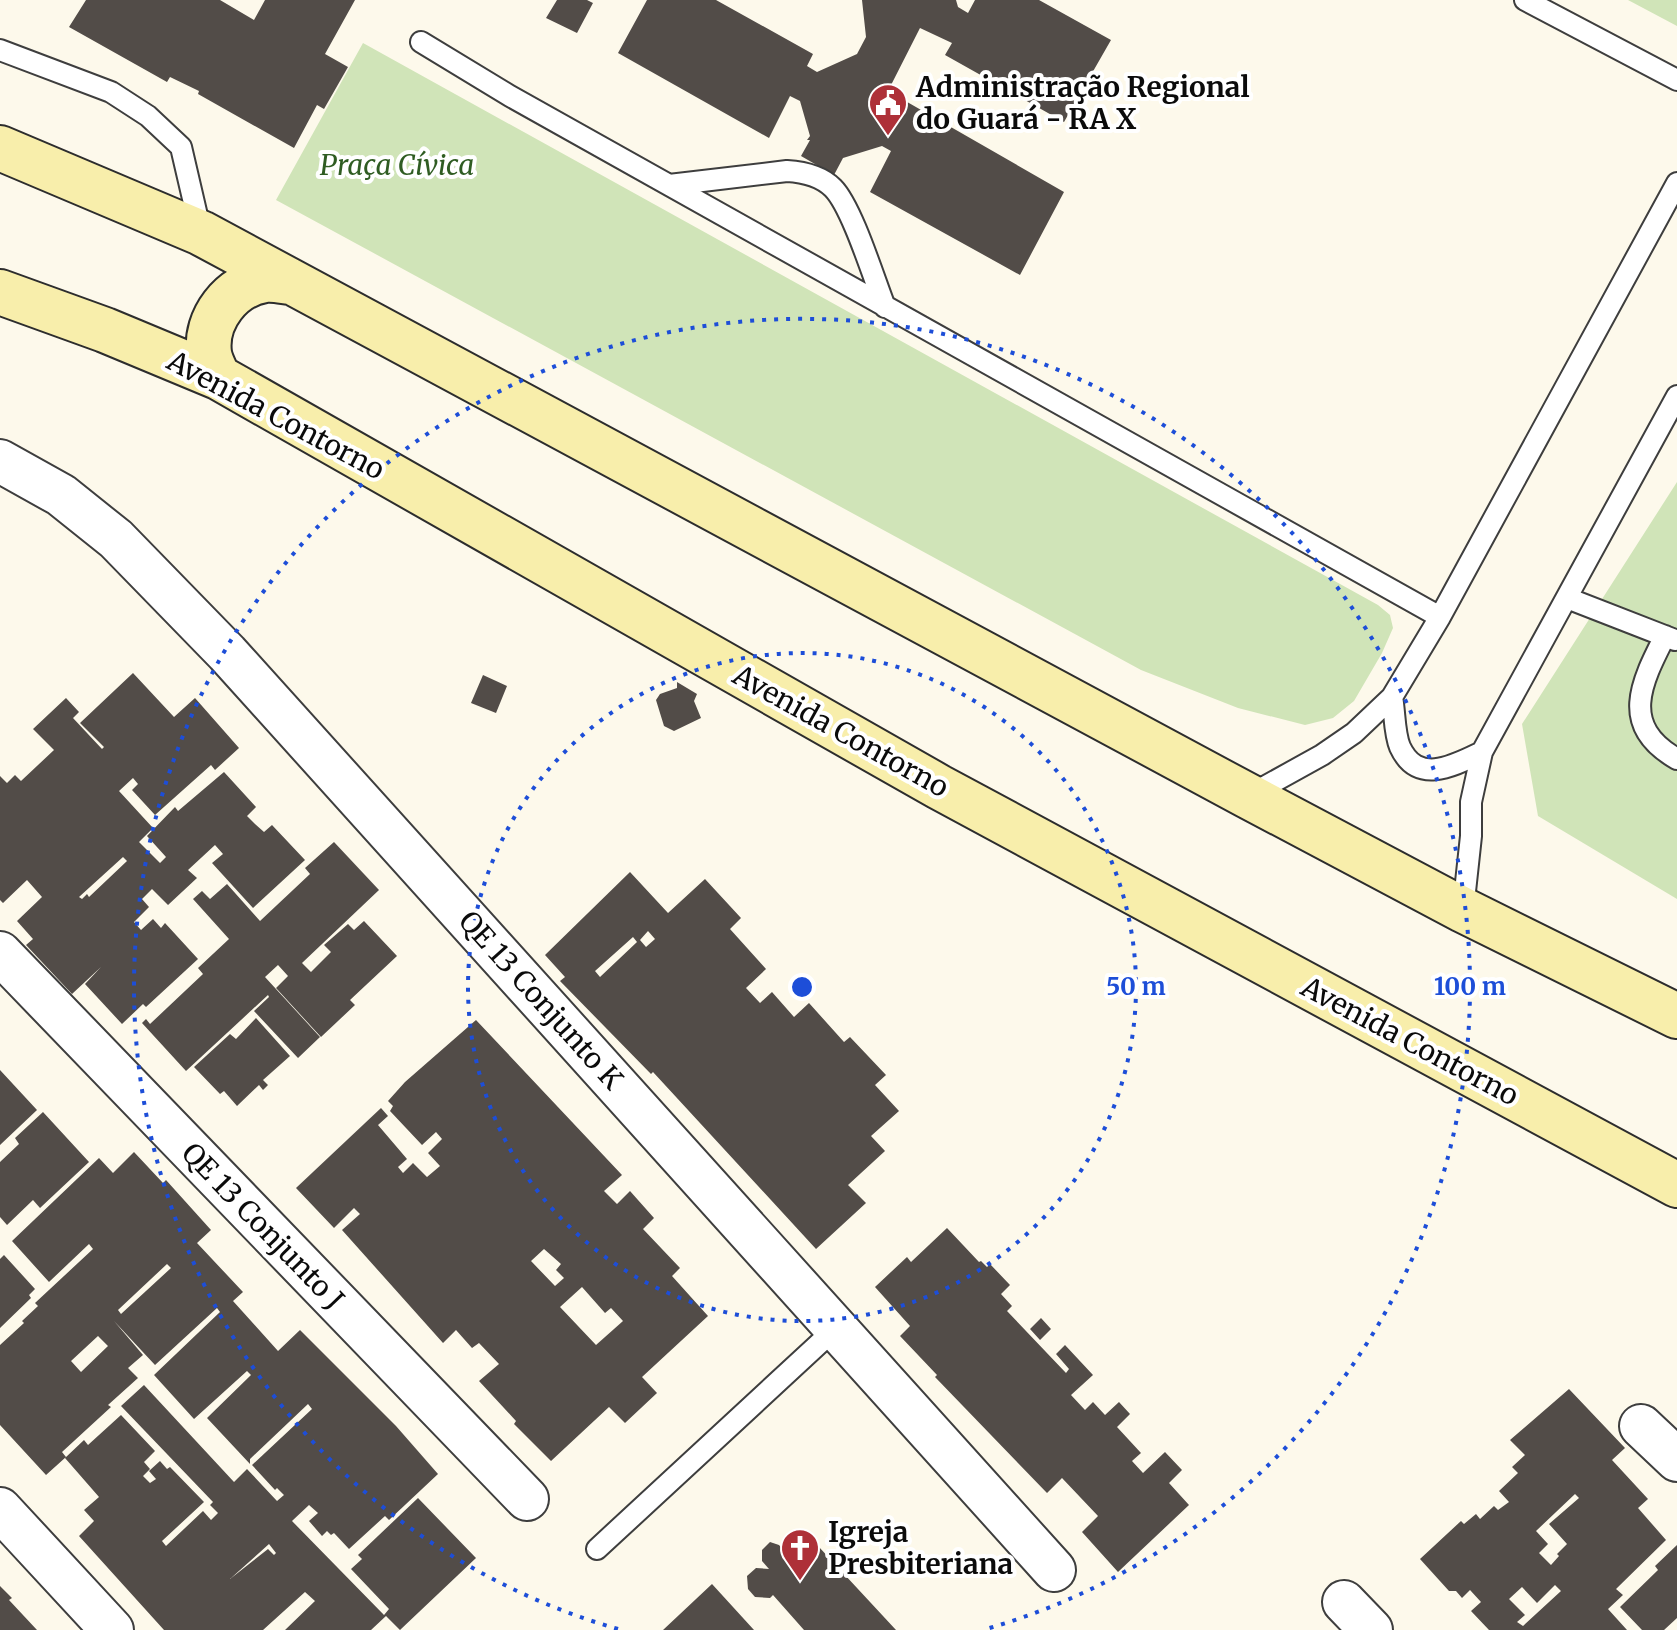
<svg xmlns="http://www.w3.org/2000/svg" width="1677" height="1630" font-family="Merriweather,serif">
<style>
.green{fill:#d0e4b8}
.building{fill:#524c48;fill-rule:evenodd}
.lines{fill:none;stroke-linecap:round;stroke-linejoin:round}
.lane-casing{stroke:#3e3e3e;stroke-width:24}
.street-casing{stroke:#3e3e3e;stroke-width:46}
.secondary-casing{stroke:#2d2d2d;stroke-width:48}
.lane{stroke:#fff;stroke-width:20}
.street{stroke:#fff;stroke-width:42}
.secondary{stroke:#f8eeab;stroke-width:44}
.ring{fill:none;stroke:#1d4ed8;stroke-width:4;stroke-dasharray:4 8}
.labels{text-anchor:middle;stroke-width:8;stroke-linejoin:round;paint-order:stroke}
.poi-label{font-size:28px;font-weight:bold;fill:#0b0b0b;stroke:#fff;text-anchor:start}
.park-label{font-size:28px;font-style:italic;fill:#2f5c22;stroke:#fff}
.street-label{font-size:28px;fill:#0b0b0b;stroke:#fff}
.centre{fill:#1d4ed8;stroke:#fff;stroke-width:4}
.ring-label{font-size:24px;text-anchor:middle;font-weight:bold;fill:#1d4ed8;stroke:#fff;stroke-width:8;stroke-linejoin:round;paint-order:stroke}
</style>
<rect width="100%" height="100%" fill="#fdf9eb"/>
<path class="green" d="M1628,0H1677V26Z
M363,43L1378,605L1390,615L1393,628L1382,653L1354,701L1333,718L1305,725L1238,708L1141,670L276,200Z
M1677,482V899L1538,816L1522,724Z"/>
<path class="building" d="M86,0H220L254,20L265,0H355L325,54L348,67L324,109L317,105L294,148L198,94L199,91L170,77L167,82L69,27Z
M557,0H587L593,3L577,33L546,18Z
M647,0H716L813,54L807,66L817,72L857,54L866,37L862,0H956L958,7L968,13L975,0H1039L1111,40L1064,122L945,55L952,43L920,28L888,91L1064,192L1020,275L870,192L891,151L882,146L843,158L834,175L801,156L810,140H807L810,136L800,101L790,96L769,138L618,53Z
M133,673L174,717L195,698L239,748L215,770L211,765L155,815L132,790L138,784L133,778L119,791L153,828L139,842L160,863L166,857L147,836L175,807L178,811L224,772L256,807L247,816L255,824L264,832L272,825L305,860L253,908L212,863L223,854L215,845L188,870L197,878L168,905L152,889L142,899L149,907L134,922L141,930L153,919L161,928L165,923L198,959L146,1007L143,1004L122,1024L85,984L101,967L72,994L26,945L33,939L17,921L42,897L27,880L3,903L0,900V776L7,783L15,775L21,781L54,750L33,729L66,698L79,712L73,718L102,749L104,747L80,723ZM123,857L127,861L89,897L87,894L82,899L79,897Z
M483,675L507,686L496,713L471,703Z
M677,682L697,694L694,701L701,718L674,731L664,726L656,700L660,694L677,688Z
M334,842L379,890L302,963L311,972L331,952L324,945L348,924L354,930L364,921L397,956L350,1000L355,1005L321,1037L276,988L288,976L278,965L265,977L320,1037L298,1058L254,1011L269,997L268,995L186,1071L142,1023L146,1019L150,1024L203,974L198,968L229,939L193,899L202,891L210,899L227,884L260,921L310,874L305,868Z
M630,872L668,913L705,879L741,918L730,929L766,969L746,988L760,1003L772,992L794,1017L809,1003L844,1042L850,1037L886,1075L875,1085L899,1111L871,1136L885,1151L848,1185L866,1203L816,1249L653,1072L651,1074L560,981L565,977L545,955ZM648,931L655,939L646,947L640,940ZM633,937L637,942L600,977L595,971Z
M256,1018L290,1056L263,1080L268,1085L263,1090L259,1085L237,1106L224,1091L220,1094L194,1067L230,1034L236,1039Z
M476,1020L622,1175L604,1191L617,1204L630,1191L654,1218L643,1229L680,1268L672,1276L708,1316L642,1377L657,1393L625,1423L609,1407L551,1461L514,1424L516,1421L479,1381L499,1364L479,1343L472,1348L456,1330L443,1343L342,1230L360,1214L354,1208L334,1228L296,1188L381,1108L388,1116L378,1125L407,1159L398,1167L403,1173L413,1163L427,1177L440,1166L428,1153L442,1139L436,1132L422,1145L390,1111L393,1106L388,1101L405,1082ZM544,1249L561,1264L556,1270L564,1278L555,1286L531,1261ZM582,1287L605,1313L611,1308L623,1321L596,1345L560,1307Z
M0,1070L37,1110L0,1145Z
M43,1112L89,1162L40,1208L33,1200L7,1225L0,1217V1162L19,1144L15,1138Z
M134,1152L163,1183L166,1180L211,1230L197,1243L243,1292L233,1301L278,1351L300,1330L396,1426L438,1474L389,1520L385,1516L349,1549L334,1533L331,1535L327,1531L322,1536L309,1521L318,1513L309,1505L292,1521L384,1615L389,1609L351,1569L362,1559L358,1555L418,1498L476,1558L400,1630L386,1616L371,1630H285L315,1601L305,1592L263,1630H164L79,1536L94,1521L84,1510L99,1497L65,1458L84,1440L88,1445L121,1415L155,1451L144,1462L150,1469L143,1476L150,1483L156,1479L149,1471L160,1461L167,1469L170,1467L204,1502L162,1541L166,1546L203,1511L211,1520L218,1513L210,1505L213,1502L121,1406L144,1385L234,1482L247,1469L277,1501L284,1495L277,1488L275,1490L252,1465L312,1409L308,1404L250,1459V1464L207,1418L251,1375L247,1371L194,1419L154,1375L220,1312L217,1308L155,1365L114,1321L143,1355L128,1368L138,1378L108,1405L111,1407L62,1452L66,1457L46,1475L0,1425V1345L24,1323L22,1321L38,1306L35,1303L93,1249L89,1244L49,1282L12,1241L99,1158L113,1173ZM167,1264L171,1268L121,1314L118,1310ZM98,1336L108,1346L81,1372L71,1361ZM269,1544L276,1553L274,1555L268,1549L230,1579Z
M947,1228L979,1262L981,1261L987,1267L990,1264L1010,1285L1001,1294L1012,1306L1007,1311L1066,1373L1069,1369L1056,1354L1065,1345L1093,1375L1071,1395L1085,1410L1093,1402L1105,1415L1119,1402L1130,1414L1117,1427L1141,1453L1132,1461L1143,1473L1165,1452L1182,1470L1169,1483L1189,1505L1118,1572L1082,1532L1098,1516L1062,1478L1047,1493L935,1377L937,1375L900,1336L910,1326L875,1287L907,1257L911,1262Z
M4,1255L35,1289L29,1295L31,1298L0,1328V1259Z
M1041,1318L1051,1329L1040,1340L1030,1329Z
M1569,1389L1625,1448L1612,1460L1648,1499L1638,1508L1666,1540L1616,1589L1623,1595L1608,1609L1627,1630H1489L1471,1611L1481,1602L1470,1590L1462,1598L1456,1591H1449L1420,1559L1461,1521L1464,1524L1476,1514L1480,1519L1494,1506L1498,1510L1509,1502L1499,1491L1518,1473L1512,1467L1525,1455L1510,1440ZM1575,1494L1579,1498L1549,1524L1567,1544L1557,1554L1559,1556L1551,1565L1539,1553L1548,1544L1536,1531ZM1555,1585L1561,1591L1523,1626L1517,1622L1525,1615L1509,1599L1522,1587L1537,1603Z
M806,1533L896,1630H804L773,1595L770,1598L755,1597L748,1589L747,1576L756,1568L769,1569L762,1561V1550L770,1542L779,1545L785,1552Z
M1677,1545V1618L1664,1630H1642L1620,1607L1658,1570L1655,1566Z
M712,1584L754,1630H663Z
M0,1586L12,1598L9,1600L37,1630H0Z"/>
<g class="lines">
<g class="lane-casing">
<path id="lane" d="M1525,0L1677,80
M421,42L510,96L1440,617
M0,50L111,92L148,116L181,147L201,233
M669,185L787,171C803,172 821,176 833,188C852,207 874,279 885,307
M1567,598L1675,640
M1665,636C1641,683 1619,726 1677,759
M1392,697C1395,712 1394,733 1400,747C1418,786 1455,765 1482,752
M1248,796L1322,755L1354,733L1392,697L1440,617L1677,183
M1463,910L1471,836V802L1482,752L1677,396
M597,1549L836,1328"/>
</g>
<g class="street-casing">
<path id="street" d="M0,461L61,495L116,539L227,653L1054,1570
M0,953L527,1499
M1641,1426L1677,1460
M0,1509L112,1630
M1344,1602L1371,1630"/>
</g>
<g class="secondary-casing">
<path id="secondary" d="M0,148L201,233L1248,796L1463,910L1677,1016
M0,292L105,330L218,377L939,787L1677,1185
M218,377C215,370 210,361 209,353C205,319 231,285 265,280C273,279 282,281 290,282"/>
</g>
<use href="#lane" class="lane"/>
<use href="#street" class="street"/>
<use href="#secondary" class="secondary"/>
</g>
<g class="ring">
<circle cx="802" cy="987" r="334"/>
<path d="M618 1629A668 668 0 1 1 986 1629"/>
</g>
<defs>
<g id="civic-pin" transform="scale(2)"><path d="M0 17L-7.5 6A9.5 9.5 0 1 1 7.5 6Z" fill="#ae3038" stroke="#fff"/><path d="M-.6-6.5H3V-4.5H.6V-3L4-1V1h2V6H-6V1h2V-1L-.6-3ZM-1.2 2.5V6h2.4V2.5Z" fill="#fff"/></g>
<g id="church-pin" transform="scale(2)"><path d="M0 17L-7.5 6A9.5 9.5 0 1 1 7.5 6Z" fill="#ae3038" stroke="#fff"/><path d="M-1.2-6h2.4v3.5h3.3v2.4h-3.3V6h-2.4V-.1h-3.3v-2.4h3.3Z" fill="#fff"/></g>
</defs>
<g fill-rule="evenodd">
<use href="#civic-pin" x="888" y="103"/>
<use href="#church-pin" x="800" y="1548"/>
</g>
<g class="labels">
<g class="poi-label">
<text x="916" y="97">Administração Regional<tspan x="916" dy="32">do Guará - RA X</tspan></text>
<text x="828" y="1542">Igreja<tspan x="828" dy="32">Presbiteriana</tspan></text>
</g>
<g class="park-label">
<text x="397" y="175">Praça Cívica</text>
</g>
<g class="street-label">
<text transform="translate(276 415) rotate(28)" y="10">Avenida Contorno</text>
<text transform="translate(841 731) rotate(29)" y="10">Avenida Contorno</text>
<text transform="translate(541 1000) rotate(48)" y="10">QE 13 Conjunto K</text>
<text transform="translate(1410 1041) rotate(28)" y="10">Avenida Contorno</text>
<text transform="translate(263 1226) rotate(46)" y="10">QE 13 Conjunto J</text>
</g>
</g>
<circle cx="802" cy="987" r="12" class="centre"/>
<g class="ring-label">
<text x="1136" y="995">50 m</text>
<text x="1470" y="995">100 m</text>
</g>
</svg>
